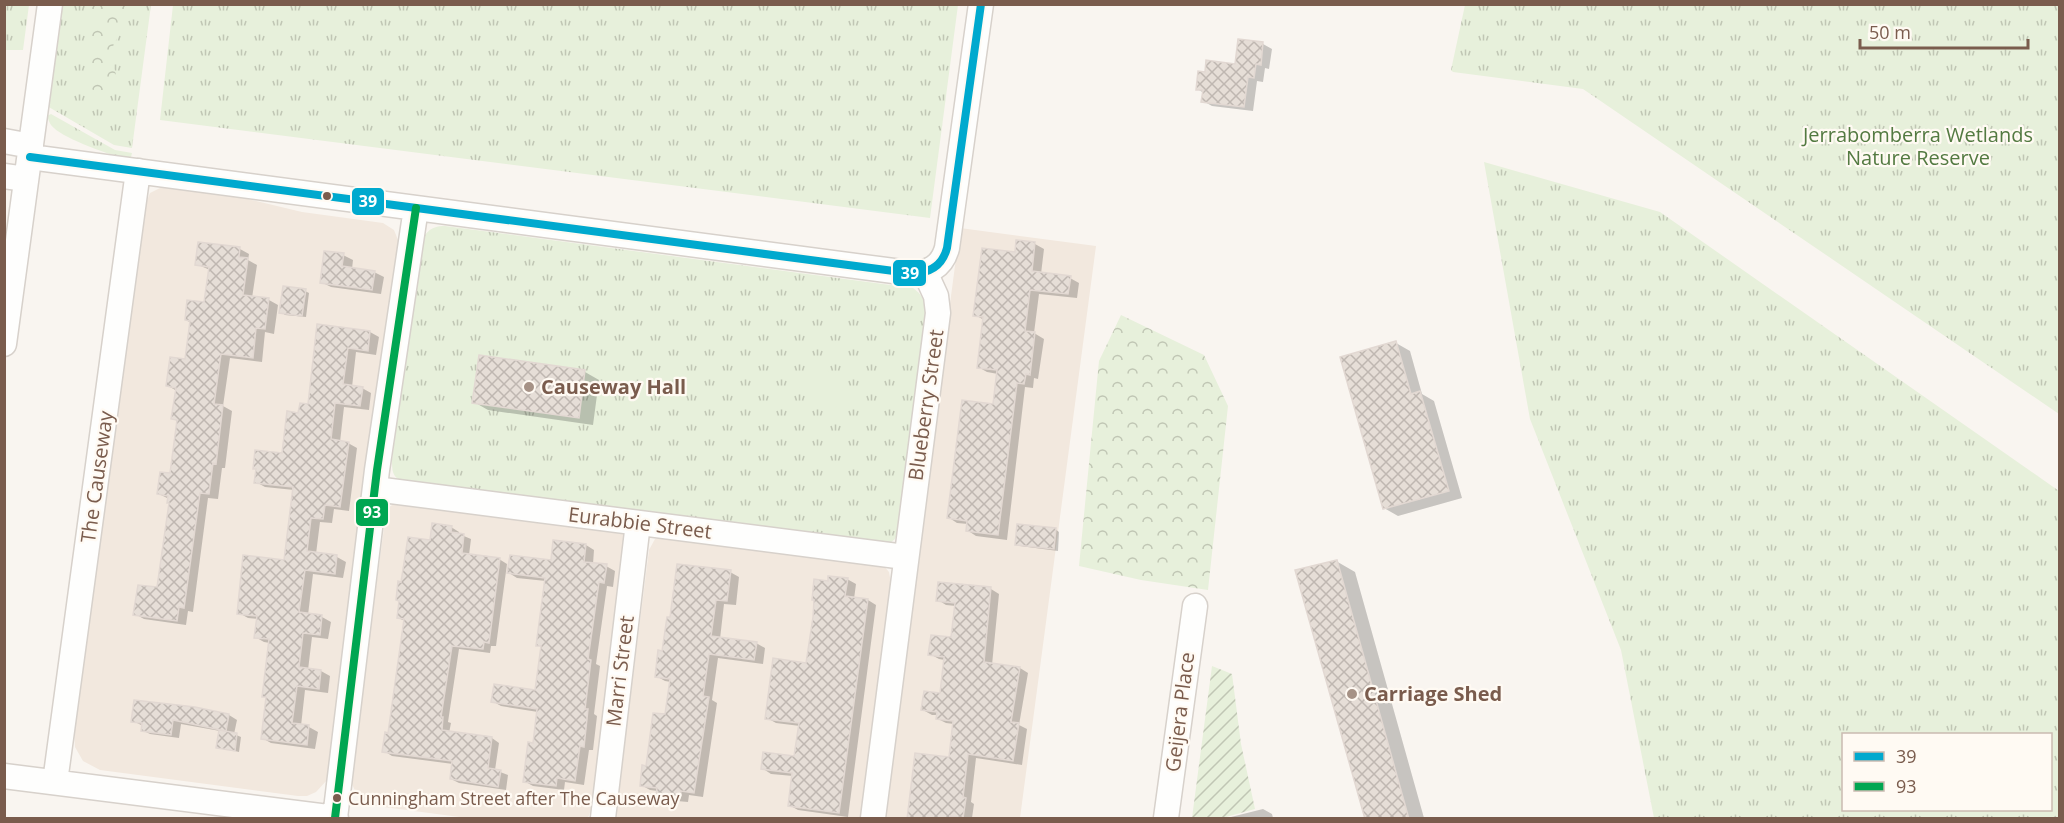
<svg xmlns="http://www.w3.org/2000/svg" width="2064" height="823" font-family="'Open Sans',sans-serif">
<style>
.residential{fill:#f2e8de}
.grass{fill:url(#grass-tufts);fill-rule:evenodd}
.forest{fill:url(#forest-crowns)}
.garden{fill:url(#garden-furrows)}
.pitch{fill:#e7f0db}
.shadow{fill:#0003}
.building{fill:url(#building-cross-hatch);stroke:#e2d8d2;stroke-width:1.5}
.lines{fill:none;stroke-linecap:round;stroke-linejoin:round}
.minor-casing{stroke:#d7d1cb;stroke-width:27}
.minor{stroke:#fefefd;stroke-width:24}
.bus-1-casing{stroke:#fffaf3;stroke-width:12}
.bus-2-casing{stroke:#fffaf3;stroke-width:12}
.bus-1{stroke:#00a9ce;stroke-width:8}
.bus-2{stroke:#00a651;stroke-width:8}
.bus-dot{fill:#7a5c4d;stroke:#fffaf3;stroke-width:2}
.poi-dot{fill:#a69286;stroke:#fffaf3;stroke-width:2}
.labels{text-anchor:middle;stroke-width:4.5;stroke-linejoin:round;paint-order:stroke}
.bus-label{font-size:18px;fill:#7a5c4d;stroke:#fffaf3;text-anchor:start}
.park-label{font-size:20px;fill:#537a41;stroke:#fffaf3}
.poi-label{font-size:20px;font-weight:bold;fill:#7a5c4d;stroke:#fffaf3;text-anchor:start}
.street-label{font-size:20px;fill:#7a5c4d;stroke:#fffaf3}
.line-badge{stroke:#fffaf3;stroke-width:2}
.badge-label{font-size:16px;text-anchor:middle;font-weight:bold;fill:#fff}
</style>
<defs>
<pattern id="grass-tufts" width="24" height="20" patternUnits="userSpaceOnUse" patternTransform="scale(1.5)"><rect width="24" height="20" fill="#e7f0db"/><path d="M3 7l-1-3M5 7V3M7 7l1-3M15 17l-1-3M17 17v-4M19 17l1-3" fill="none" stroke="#c0c6b4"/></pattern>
<pattern id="forest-crowns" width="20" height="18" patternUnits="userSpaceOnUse" patternTransform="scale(1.5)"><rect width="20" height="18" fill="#e7f0db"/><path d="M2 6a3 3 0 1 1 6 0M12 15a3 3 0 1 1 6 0" fill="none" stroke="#c0c6b4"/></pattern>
<pattern id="garden-furrows" width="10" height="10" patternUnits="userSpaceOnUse" patternTransform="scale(1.5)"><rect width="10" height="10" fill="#e7f0db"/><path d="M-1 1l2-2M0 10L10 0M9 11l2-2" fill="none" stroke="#c0c6b4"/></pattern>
<pattern id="building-cross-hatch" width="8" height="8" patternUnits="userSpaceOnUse" patternTransform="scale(1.5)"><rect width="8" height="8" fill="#e6ded7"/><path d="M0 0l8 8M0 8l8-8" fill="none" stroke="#bfb7b1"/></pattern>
</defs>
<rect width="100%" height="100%" fill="#f9f5f0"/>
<path class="residential" d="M162,187L235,196L302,212L383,223L394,230L398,240L328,779L316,792L307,796H298L100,770L83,761L75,747L74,732L144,208L150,193Z
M960,228L1096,246L1020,818H882Z
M396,502L621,531L625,536L593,805L588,818H467L376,806L363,801L356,793L352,784L351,775L386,513L388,508Z
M666,536L883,565L889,572L891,583L860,818H615L649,550L655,539Z"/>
<path class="grass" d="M5,4L29,5L23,50H5Z
M60,5H151L132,148L114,145L47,106Z
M173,5H958L930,218L160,120Z
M1465,5H2059V414L1583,89L1453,72L1451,70Z
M51,114L115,150L132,153L131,157L128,159C112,156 65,139 54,128C50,125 49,121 47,116Z
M1484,162L1660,212L2059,491V818H1654L1621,650L1530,419ZM1844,734H2050V810H1844Z
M445,226L913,288C924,296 925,302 926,315L898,532L895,539L889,544L402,481C392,477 392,470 392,460L420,247C424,234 429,226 445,226Z"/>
<path class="forest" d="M91,5H126C123,14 122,24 119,33C117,40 111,48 110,55C109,64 117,69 116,78C115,90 100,95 90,88L89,82Z
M1121,315L1204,355L1228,406L1208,590L1141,580L1079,566L1099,361Z"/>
<path class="garden" d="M1212,666L1232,674L1241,744L1255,809L1226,817V818H1192Z"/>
<path class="pitch" d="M815,368C834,368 851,385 839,404C836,407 832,411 828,414L796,384L807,372Z"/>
<path class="shadow" d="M1239,41L1263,44L1272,49L1269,69L1265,68L1263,82L1257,81L1253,111L1212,106L1203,101L1204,93L1197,89L1206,74L1236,65Z
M1018,241L1035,244L1044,249L1041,274L1070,278L1079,283L1077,298L1039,294L1034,333L1044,339L1038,379L1034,378L1033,388L1025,387L1007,540L976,536L967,530L968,524L957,523L948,517L994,406L998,374L987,372L978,367L984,320L975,315L1016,254Z
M240,249L249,254L248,260L257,265L252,298L269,300L278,305L274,334L265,332L262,362L230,358L223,406L232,411L225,468H222L218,499L208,498L193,612L188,611L186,625L144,619L135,614L158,589L170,503L169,499L159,494L171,475L178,422L173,418L177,391L168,386L186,361L191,323L186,320L205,304L210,270L196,264Z
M343,255L353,260L352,269L374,272L384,277L381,294L331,287L321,282Z
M305,291L309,293L306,317L285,315L281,312Z
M319,326L370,332L379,337L376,355L356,352L352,387L362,388L371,393L369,410L344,407L340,442L348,443L357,448L349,511L334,509L332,523L320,522L316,554L337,557L346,562L343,578L313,574L308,615L322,617L331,622L328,639L312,637L308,670L321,671L330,676L328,693L305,690L301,726L309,727L318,732L315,749L271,743L262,738L268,699L264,696L270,643L264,642L255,637L258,619L248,618L239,613L285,562L294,490L265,487L256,482L257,470L255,468L283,455L299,414L309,406Z
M1396,343L1410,351L1422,394L1434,401L1462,498L1398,516L1384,508Z
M480,357L585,372L599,380L593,425L488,410L474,402Z
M451,527L459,532V534L471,539L469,555L499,559L507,564L496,646H491L490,653L459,649L448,722L451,723L449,733L492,738L499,743L495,770L508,775L506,790L459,783L451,779L453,764L392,756L384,751L389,735L405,621L398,618L402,583L431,542Z
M1055,529L1059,532L1058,551L1020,546L1016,544Z
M586,545L594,550L593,564L606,566L615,571L613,587L607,586L596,664L600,666L594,714L597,716L593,750H589L584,785L565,782L564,790L533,786L524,781L534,745L538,712L501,706L492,701L536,692L542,647L538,645L546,581L517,578L509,573L552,562Z
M1336,561L1355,572L1424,818H1367Z
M730,572L739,577L736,605L724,604L720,639L756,643L765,648L763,664L718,658L712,700L717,703L703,797L689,795L688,802L666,800L658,795V791L650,790L641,785L667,716L671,682L665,681L656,676L672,619Z
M847,579L856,584L854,599L868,600L876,605L848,817L798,810L789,805L793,776L771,774L762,768L796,758L800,726L776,723L767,718L808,664L829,582Z
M991,589L999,594L992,665L1020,668L1028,673L1019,725L1027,729L1022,765L976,758L971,802L974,804L972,818H908L950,759L954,724L946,723L938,719V715H932L923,710L941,695L945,660L939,659L930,654L952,639L956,606L946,605L938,600Z
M229,715L237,720L234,734L241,737L239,752L218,747L220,731L181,724L179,738L150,734L142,730L143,726L133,721Z
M1263,809L1272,814L1273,818H1227Z"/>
<path class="building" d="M1238,39L1263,42L1261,65L1256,64L1254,78L1248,77L1244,107L1201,102L1203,90H1196L1198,71L1205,72L1206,60L1235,64Z
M1016,240L1035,242L1032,271L1071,276L1068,294L1030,290L1025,331L1035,332L1030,375L1026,374L1024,384L1017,383L998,535L966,531L967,521L947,518L962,400L993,404L997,370L977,368L983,317L973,316L982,248L1015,252Z
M198,242L240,247L239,257L248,258L243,295L269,298L265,329L256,328L253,358L221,354L214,404L223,405L216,464L213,463L209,494L200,493L184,608L179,607L177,621L133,615L138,585L157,587L169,503H167L168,496L157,494L160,472L170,473L177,420L171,419L176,388L166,386L170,357L185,359L190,321L185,320L187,300L204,302L209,267L195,265Z
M324,251L344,253L342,266L375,271L372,290L320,283Z
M283,286L306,289L302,316L279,313Z
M317,324L370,331L368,351L348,348L343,384L363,387L360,406L335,403L331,439L349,442L340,507L325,505L323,519L311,518L307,551L337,555L335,574L305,570L299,612L322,615L320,635L303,633L299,667L321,670L319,689L297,686L292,723L309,725L307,745L261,739L266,697H262L269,639L254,638L257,616L237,614L243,555L284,560L293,487L254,483L256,469H253L255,450L282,453L287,411L298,413L300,403L308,404Z
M1396,341L1411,394L1420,391L1449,491L1383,509L1340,357Z
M479,355L585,370L579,418L472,403Z
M432,523L452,526L451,532L464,534L462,553L500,558L489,643L484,642L483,649L452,646L441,717H443L442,730L492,737L488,768L501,770L498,787L450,779L452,761L382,752L385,732L388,733L404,619L397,618L399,601L396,600L398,581L401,582L408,537L430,540Z
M1017,524L1056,528L1054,549L1015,545Z
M553,540L586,544L584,562L607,564L604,583L599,582L588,659L591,660L585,709H588L584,747L580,746L575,781L557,778L556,786L523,782L528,742L533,743L537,709L491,702L494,684L535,690L541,646H536L545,578L507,573L510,555L551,560Z
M1337,560L1409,819H1365L1295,570Z
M677,564L731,570L727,601L716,600L711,636L757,642L754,660L709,654L703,696L709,697L694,793L681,791L680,798L656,795L657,788L640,786L642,765L646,766L653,713L665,714L670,679L655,677L658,650L662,651L667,617H670Z
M828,576L848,578L845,596L868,599L839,813L788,806L792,773L761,769L763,752L794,756L799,723L765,719L773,658L806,663L813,617L814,600H812L814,579L828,581Z
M938,582L991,587L984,662L1020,667L1011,722L1019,723L1013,761L968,754L963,797L966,798L963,818L950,816V819H907L915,753L949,757L953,721L936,719L937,712L921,710L924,691L940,693L944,657L928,655L931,635L951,637L955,603L936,601Z
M134,700L195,707L229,714L226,731L173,720L171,735L141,731L142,723L131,722Z
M219,730L237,733L235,751L216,748Z"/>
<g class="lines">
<g class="minor-casing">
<path id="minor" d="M4,141L31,146
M30,157L909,273C928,274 942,267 947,248L981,4
M4,176L26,179
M4,344L50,4
M375,489L905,557
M4,776L336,818
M55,782L138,171
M335,818L377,470L416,208
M603,818L638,523
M873,818L938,313L936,296L925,272
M1166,818L1195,606"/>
</g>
<use href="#minor" class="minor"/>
<g class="bus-1-casing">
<path id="bus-1" d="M30,157L909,273C928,274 942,267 947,248L981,4"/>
</g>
<g class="bus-2-casing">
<path id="bus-2" d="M335,818L377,470L416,208"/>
</g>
<use href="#bus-1" class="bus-1"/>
<use href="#bus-2" class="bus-2"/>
</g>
<g class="bus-dot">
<circle cx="327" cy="196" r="5"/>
<circle cx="337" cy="798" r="5"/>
</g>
<g class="poi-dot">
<circle cx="529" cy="387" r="6"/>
<circle cx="1352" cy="694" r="6"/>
</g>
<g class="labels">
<g class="bus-label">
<text x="348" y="805">Cunningham Street after The Causeway</text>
</g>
<g class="park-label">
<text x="1918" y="142">Jerrabomberra Wetlands<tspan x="1918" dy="23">Nature Reserve</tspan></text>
</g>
<g class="poi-label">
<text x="541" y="394">Causeway Hall</text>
<text x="1364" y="701">Carriage Shed</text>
</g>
<g class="street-label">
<text transform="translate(926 405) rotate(-82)" y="7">Blueberry Street</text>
<text transform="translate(97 477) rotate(-82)" y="7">The Causeway</text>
<text transform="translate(640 523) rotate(7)" y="7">Eurabbie Street</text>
<text transform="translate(620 671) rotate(-83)" y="7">Marri Street</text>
<text transform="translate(1180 712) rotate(-83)" y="7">Geijera Place</text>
</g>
</g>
<g class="line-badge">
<rect x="351" y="187" width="34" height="29" rx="6" fill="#00a9ce"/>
<rect x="892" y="259" width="35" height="28" rx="6" fill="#00a9ce"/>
<rect x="355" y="498" width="34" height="29" rx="6" fill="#00a651"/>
</g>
<g class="badge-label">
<text x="368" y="207">39</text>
<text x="910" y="279">39</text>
<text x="372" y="518">93</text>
</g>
<rect width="2064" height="823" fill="none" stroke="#7a5c4d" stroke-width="12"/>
<rect x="1842" y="733" width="210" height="78" fill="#fffaf3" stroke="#cabbb1" stroke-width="1.5"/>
<rect x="1854" y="752" width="30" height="9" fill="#00a9ce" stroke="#cabbb1" stroke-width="1.5"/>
<text x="1896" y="763" font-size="18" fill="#7a5c4d">39</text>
<rect x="1854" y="782" width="30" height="9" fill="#00a651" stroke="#cabbb1" stroke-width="1.5"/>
<text x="1896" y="793" font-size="18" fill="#7a5c4d">93</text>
<path d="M1860 39v9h168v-9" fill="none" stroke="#7a5c4d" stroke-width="3"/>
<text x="1869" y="39" font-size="18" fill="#7a5c4d" stroke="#fffaf3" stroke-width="4.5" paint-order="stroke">50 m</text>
</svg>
